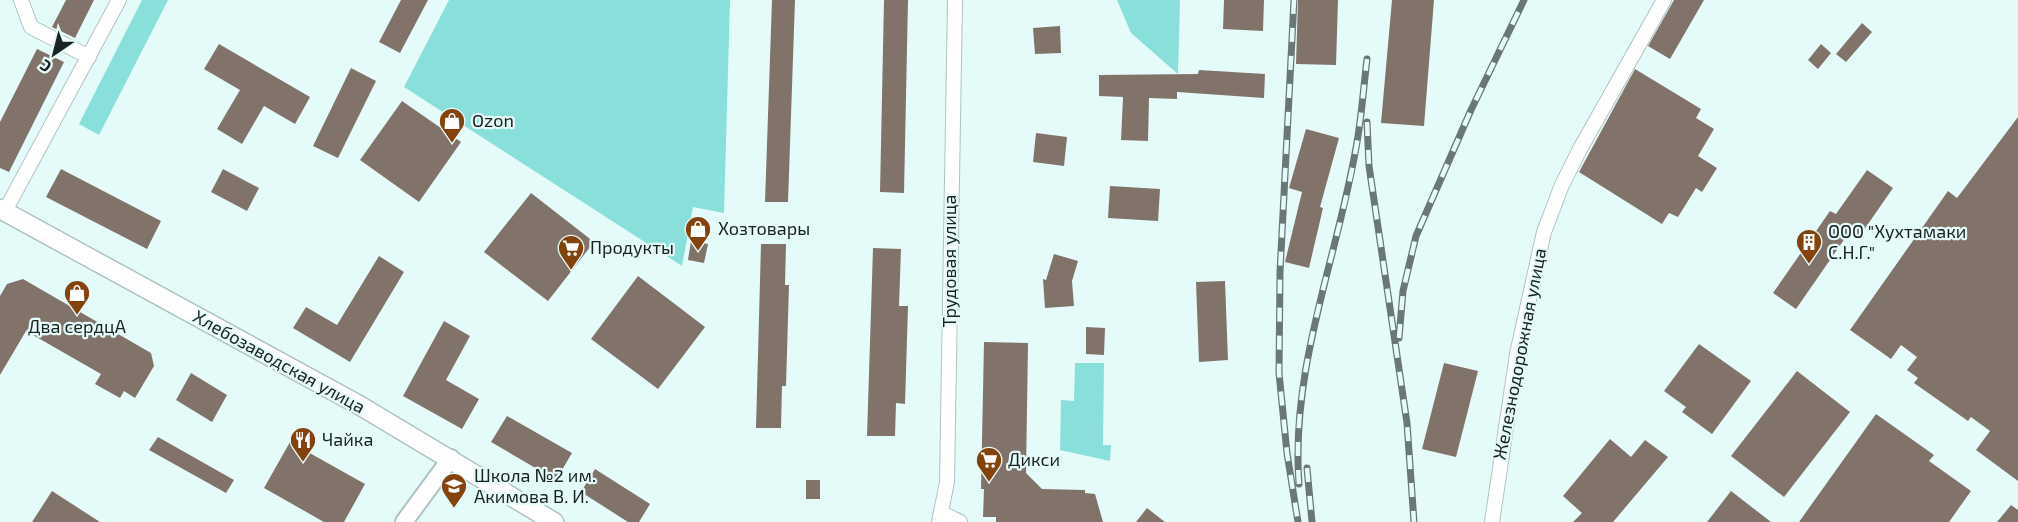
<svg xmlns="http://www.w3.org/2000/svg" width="2018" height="522" font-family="'Exo 2',sans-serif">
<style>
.green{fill:#89dfda}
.building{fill:#82736a}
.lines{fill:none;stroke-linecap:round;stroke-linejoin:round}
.minor-casing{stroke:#afc3c2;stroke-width:16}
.tertiary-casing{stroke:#afc3c2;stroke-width:20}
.secondary-casing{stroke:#afc3c2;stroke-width:21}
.minor{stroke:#fff;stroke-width:14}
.tertiary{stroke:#fff;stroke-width:16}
.secondary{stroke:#fff;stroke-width:18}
.rail-casing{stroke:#6a7777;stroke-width:7}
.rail{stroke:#e5fbf9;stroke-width:4.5;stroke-dasharray:14;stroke-linecap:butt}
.labels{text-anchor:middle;stroke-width:4.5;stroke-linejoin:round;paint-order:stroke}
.poi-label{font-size:18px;fill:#1a2121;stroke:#e5fbf9;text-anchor:start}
.street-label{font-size:18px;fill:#1a2121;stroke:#e5fbf9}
</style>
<rect width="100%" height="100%" fill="#e5fbf9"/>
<path class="green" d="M142,0H168L99,135L79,124Z
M449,0H730L724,213L693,207L682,266L404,87Z
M1117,0H1180L1178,74L1131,33Z
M1075,363H1104L1103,445H1111L1110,461L1060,450L1061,400L1074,401Z"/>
<path class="building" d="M66,0H94L75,38L52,27Z
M401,0H428L400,53L379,42Z
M772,0H795L788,202H765Z
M884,0H908L904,193L880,192Z
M1224,0H1264L1263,31L1223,29Z
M1298,0H1338L1336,65L1296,64Z
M1392,0H1434L1424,126L1381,123Z
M1674,0H1704L1670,59L1648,46Z
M1862,23L1872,32L1846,62L1836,54Z
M1060,26L1061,53L1035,54L1033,28Z
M219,44L310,97L295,124L264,106L242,144L217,129L240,90L204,69Z
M1821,44L1831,53L1818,69L1808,60Z
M37,49L64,62L9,172L0,168V122Z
M351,68L376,81L338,158L313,146Z
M1635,69L1701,109L1696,118L1714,129L1698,156L1717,168L1702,192L1696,188L1678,217L1669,213L1662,224L1579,172Z
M1199,70L1265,74L1264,98L1177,92V99L1149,98L1148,141L1121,140L1123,97L1099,96V75L1198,74Z
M402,101L461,142L419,202L360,160Z
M2018,117V481L1976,450L1990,431L1971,417L1968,421L1914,383L1918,378L1907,370L1917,357L1901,345L1891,359L1850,330L1948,191L1957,198Z
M1306,129L1339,138L1320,207L1323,208L1309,268L1285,262L1302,192L1289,188Z
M1036,133L1067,137L1064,166L1033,162Z
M61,169L161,221L147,249L46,197Z
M223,169L259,188L247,211L211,192Z
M1867,170L1893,188L1859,237L1850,231L1796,309L1773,293L1830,211L1836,214Z
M1110,186L1160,189L1158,221L1108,218Z
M531,193L594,242L548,301L484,252Z
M691,241L708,244L704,263L688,260Z
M761,244H786L785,285H789L786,386H782L781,428H756Z
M873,248L901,249L899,306H908L905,404L896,403L895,436H867Z
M1054,254L1078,261L1072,281L1074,306L1045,308L1043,279L1046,280Z
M379,256L404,272L350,362L293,328L306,307L337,325Z
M638,276L705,327L658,389L591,339Z
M23,279L151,353L154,366L135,398L124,391L120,398L95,384L101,374L26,331L0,375V296L7,284Z
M1225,281L1228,360L1199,362L1196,282Z
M444,321L470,336L446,380L479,399L462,429L403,396Z
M1086,327L1105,328L1104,355L1086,354Z
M984,342L1028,343L1026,473L1042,489L1085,490V493L1095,494L1103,522H996V517H983L984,489H981Z
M1699,344L1751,381L1712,434L1682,412L1686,407L1664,391Z
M1444,363L1478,371L1456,457L1422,449Z
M1797,371L1850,412L1784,497L1731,456Z
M191,373L227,395L212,422L176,400Z
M1876,414L1934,455L1929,461L1971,491L1949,522H1799Z
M507,416L572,453L556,480L491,442Z
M158,437L234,480L226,493L149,450Z
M1610,439L1631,457L1645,440L1668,457L1613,522H1573L1582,513L1563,496Z
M290,442L365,484L344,522H324L264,488Z
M595,469L650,504L639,522H628L581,492Z
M806,480H820V499H806Z
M52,491L100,522H32Z
M1731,491L1771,522H1707Z
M2011,505L2018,510V522H1997Z
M1147,508L1165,522H1136Z"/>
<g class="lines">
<g class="minor-casing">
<path id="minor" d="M21,0L31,27L89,57
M5,211L119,0
M942,513L960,522
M939,522L947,482L955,0
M1492,522L1517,354L1544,232L1562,185L1580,149L1664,0"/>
</g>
<g class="tertiary-casing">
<path id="tertiary" d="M404,522L451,458"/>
</g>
<g class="secondary-casing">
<path id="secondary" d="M0,209L359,405L554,522"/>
</g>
<use href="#minor" class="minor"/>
<use href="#tertiary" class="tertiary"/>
<use href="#secondary" class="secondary"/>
<g class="rail-casing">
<path id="rail" d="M1294,0L1280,272L1279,373L1287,453L1298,522
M1367,122L1369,166L1407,423L1414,522
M1399,338L1403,291L1416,236L1471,110L1524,0
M1307,468L1312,522
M1299,484C1290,364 1340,252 1358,136C1362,110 1364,84 1367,59"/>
</g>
<use href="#rail" class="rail"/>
</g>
<defs>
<g id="shop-pin" transform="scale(1.35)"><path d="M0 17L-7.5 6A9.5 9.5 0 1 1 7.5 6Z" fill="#84430d" stroke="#e5fbf9"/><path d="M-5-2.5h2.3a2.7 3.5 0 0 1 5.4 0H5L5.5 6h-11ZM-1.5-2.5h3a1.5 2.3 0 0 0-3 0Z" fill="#fff"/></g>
<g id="building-pin" transform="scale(1.35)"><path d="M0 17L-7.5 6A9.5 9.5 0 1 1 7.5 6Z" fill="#84430d" stroke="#e5fbf9"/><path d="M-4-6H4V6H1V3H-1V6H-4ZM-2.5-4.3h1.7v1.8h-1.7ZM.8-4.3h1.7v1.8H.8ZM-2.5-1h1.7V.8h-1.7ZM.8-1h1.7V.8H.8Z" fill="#fff"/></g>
<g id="supermarket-pin" transform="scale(1.35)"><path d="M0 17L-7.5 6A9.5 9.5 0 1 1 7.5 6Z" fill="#84430d" stroke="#e5fbf9"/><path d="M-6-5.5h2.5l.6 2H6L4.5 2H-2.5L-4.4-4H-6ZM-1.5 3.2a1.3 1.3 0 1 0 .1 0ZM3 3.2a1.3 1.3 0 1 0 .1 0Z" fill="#fff"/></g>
<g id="restaurant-pin" transform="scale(1.35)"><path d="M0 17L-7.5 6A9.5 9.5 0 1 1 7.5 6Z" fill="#84430d" stroke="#e5fbf9"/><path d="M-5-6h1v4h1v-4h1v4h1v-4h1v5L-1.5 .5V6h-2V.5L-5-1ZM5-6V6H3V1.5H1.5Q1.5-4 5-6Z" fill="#fff"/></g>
<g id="school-pin" transform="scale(1.35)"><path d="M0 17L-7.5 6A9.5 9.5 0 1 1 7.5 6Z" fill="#84430d" stroke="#e5fbf9"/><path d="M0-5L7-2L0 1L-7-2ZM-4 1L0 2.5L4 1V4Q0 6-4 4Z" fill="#fff"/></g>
</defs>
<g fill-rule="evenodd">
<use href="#shop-pin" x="452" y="121"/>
<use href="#shop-pin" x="698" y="229"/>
<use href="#building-pin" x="1809" y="242"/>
<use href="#supermarket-pin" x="571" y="248"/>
<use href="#shop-pin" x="77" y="293"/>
<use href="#restaurant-pin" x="303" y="440"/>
<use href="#supermarket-pin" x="989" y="460"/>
<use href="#school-pin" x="454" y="486"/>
</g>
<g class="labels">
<g class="poi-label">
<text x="472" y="127">Ozon</text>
<text x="718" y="235">Хозтовары</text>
<text x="1828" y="238">ООО "Хухтамаки<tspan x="1828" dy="21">С.Н.Г."</tspan></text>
<text x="590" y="254">Продукты</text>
<text x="77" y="333" text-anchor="middle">Два сердцА</text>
<text x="322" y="446">Чайка</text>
<text x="1008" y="466">Дикси</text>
<text x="474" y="482">Школа №2 им.<tspan x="474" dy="21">Акимова В. И.</tspan></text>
</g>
<g class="street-label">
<text transform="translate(950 261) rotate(-90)" y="6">Трудовая улица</text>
<text transform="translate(1520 354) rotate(-79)" y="6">Железнодорожная улица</text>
<text transform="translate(279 362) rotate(29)" y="6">Хлебозаводская улица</text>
</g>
</g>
<g transform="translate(54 54) rotate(215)" stroke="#e5fbf9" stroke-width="4.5" paint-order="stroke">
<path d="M0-4.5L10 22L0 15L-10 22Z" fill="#1a2121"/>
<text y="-9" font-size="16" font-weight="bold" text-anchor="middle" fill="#1a2121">С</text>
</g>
</svg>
